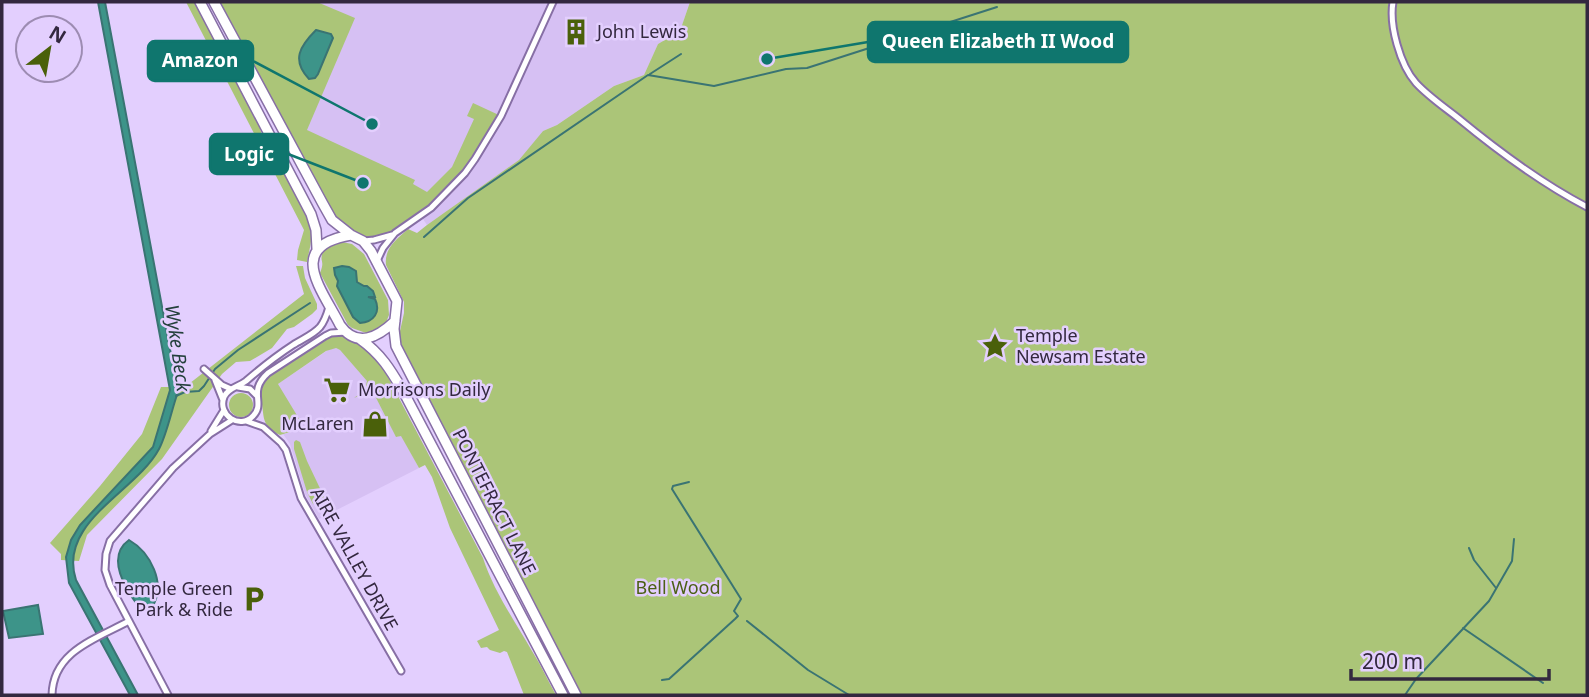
<svg xmlns="http://www.w3.org/2000/svg" width="1589" height="697" font-family="'Noto Sans',sans-serif">
<style>
.built{fill:#d6c0f3}
.green{fill:#abc578}
.water{fill:#3d9489;stroke:#3a7473;stroke-width:2}
.lines{fill:none;stroke-linecap:round;stroke-linejoin:round}
.stream{stroke:#3a7473;stroke-width:2}
.minor-casing{stroke:#876fa5;stroke-width:9}
.trunk-casing{stroke:#876fa5;stroke-width:12}
.minor{stroke:#fff;stroke-width:5}
.trunk{stroke:#fff;stroke-width:9}
.labels{text-anchor:middle;stroke-width:5;stroke-linejoin:round;paint-order:stroke}
.poi-label{font-size:18px;fill:#33283f;stroke:#e3cffe;text-anchor:start}
.street-label{font-size:18px;fill:#33283f;stroke:#e3cffe}
.park-label{font-size:18px;fill:#4b6015;stroke:#e3cffe}
.water-label{font-size:19px;font-style:italic;fill:#24403c;stroke:#e3cffe}
.leader{fill:none;stroke:#0f766e;stroke-width:2.5}
.callout-dot{fill:#0f766e;stroke:#e3cffe;stroke-width:2.5}
.callout{fill:#0f766e;stroke:#0f766e;stroke-width:2.5}
.callout-label{font-size:19px;text-anchor:middle;font-weight:bold;fill:#fff}
</style>
<rect width="100%" height="100%" fill="#e3cffe"/>
<path class="built" d="M234,2H690L680,31L658,44L644,75L614,86L557,125L543,131L520,160L427,225L409,198L353,214Z
M331,348H336L340,350L365,377L397,437L401,435L419,468L319,519L305,494L290,444L283,434H286L278,384Z"/>
<path class="green" d="M186,2H196L258,121L263,139L270,151L280,163L309,221C314,238 310,245 307,262L297,260L298,250L304,230Z
M214,2H317L355,18L307,130L415,180L413,184L427,192L452,167L474,119L467,116L473,103L501,116L475,159L431,208L395,233L363,241L332,220Z
M690,2H1587V695H581L431,409L404,352L400,340V331L404,313V302L386,265C384,248 397,239 408,229L417,233L427,225L519,160L543,131L557,125L614,86L644,75L658,44L680,31Z
M342,242L352,244L364,254L388,300L389,315L385,325L371,333H366L352,328L348,325L320,273C325,261 320,262 322,255C323,246 335,243 342,242Z
M296,266H303L305,278L317,304V309L312,314L294,327L287,329L272,348L250,361L236,362L222,374L162,459L87,535L79,561L61,560V554L50,543L100,486L142,434L161,387H185L304,294Z
M335,334C351,336 368,348 379,360L483,558C494,592 515,621 532,651C541,665 548,681 556,695H524L507,652L504,651L500,653L490,650L487,647L481,648L477,641L499,630L450,528L432,477L425,465L419,468L401,436L396,437L372,390L354,398L365,390L367,381L340,350L336,348L326,351L278,384L301,422L290,432L280,435C260,425 265,417 261,399C260,394 259,389 262,383C268,374 323,338 335,336Z
M229 405a12 12 0 1 1 24 0a12 12 0 1 1-24 0Z
M296,440L300,442L307,461L326,501L317,505L313,504L307,492L294,449V442Z"/>
<path class="water" d="M98,2H105L178,392C172,408 167,434 159,449C136,492 57,522 76,580L138,695H130L69,583L66,557L71,540L80,525L153,447L170,390Z
M316,30L331,34L333,38L318,74L315,78L309,79C291,60 300,46 316,30Z
M342,266L349,267L356,271L357,282L364,286H367L373,291L375,297H368L375,299C381,312 374,322 360,323L353,317L337,286L338,281L335,275L334,268Z
M129,540C150,552 167,584 152,607H139C126,590 105,557 129,540Z
M38,605L43,634L9,638L3,611Z"/>
<g class="lines">
<path class="stream" d="M650,74L681,54
M424,237L468,198L648,75L714,86L786,69L807,68L997,7
M176,396L185,392L199,391L204,386L215,369L238,350L310,303
M1469,548L1474,560L1496,588
M747,621L808,670L849,695
M1463,628L1543,683
M662,680L669,679L735,619L738,616L734,611L741,599L672,489L673,486L689,482
M1405,695L1416,679L1489,601L1512,561L1514,539"/>
<g class="minor-casing">
<path id="minor" d="M1393,2C1389,25 1400,65 1416,83C1428,96 1444,107 1458,118C1498,151 1541,183 1587,207
M364,241L374,240L392,235
M376,263L383,248L395,233L431,208L465,173L475,159L501,116L553,2
M329,307C327,314 325,321 320,327C313,335 302,339 293,345C276,356 261,368 246,381C238,387 228,388 224,397C217,415 240,430 253,416C266,403 247,392 268,373L325,336L331,333L346,332
M204,369L222,385L231,389
M215,380L223,400
M238,387L250,389L256,395
M246,421L263,427L281,443L286,450L301,498L401,671
M211,431L224,410
M52,695C53,651 96,639 129,621
M168,695L110,585L105,570L106,554L110,541L173,468L210,434L232,420"/>
</g>
<g class="trunk-casing">
<path id="trunk" d="M200,2L311,214L316,230L317,249
M214,2L323,204L332,220L351,235L363,241L371,251L397,301L394,329L396,346L576,695
M351,235C285,246 321,288 340,325C357,349 378,337 395,321
M360,339C381,354 390,369 403,391L563,695"/>
</g>
<use href="#minor" class="minor"/>
<use href="#trunk" class="trunk"/>
</g>
<defs>
<g id="building-bare" transform="scale(2.1)"><path d="M-4-6H4V6H1V3H-1V6H-4ZM-2.5-4.3h1.7v1.8h-1.7ZM.8-4.3h1.7v1.8H.8ZM-2.5-1h1.7V.8h-1.7ZM.8-1h1.7V.8H.8Z" fill="#4a600a" stroke="#e3cffe" stroke-width="2.5" paint-order="stroke"/></g>
<g id="sight-bare" transform="scale(2.1)"><path d="M0-6L1.8-2.2L6-1.7L2.9 1.2L3.7 5.4L0 3.3L-3.7 5.4L-2.9 1.2L-6-1.7L-1.8-2.2Z" fill="#4a600a" stroke="#e3cffe" stroke-width="2.5" paint-order="stroke"/></g>
<g id="supermarket-bare" transform="scale(2.1)"><path d="M-6-5.5h2.5l.6 2H6L4.5 2H-2.5L-4.4-4H-6ZM-1.5 3.2a1.3 1.3 0 1 0 .1 0ZM3 3.2a1.3 1.3 0 1 0 .1 0Z" fill="#4a600a" stroke="#e3cffe" stroke-width="2.5" paint-order="stroke"/></g>
<g id="shop-bare" transform="scale(2.1)"><path d="M-5-2.5h2.3a2.7 3.5 0 0 1 5.4 0H5L5.5 6h-11ZM-1.5-2.5h3a1.5 2.3 0 0 0-3 0Z" fill="#4a600a" stroke="#e3cffe" stroke-width="2.5" paint-order="stroke"/></g>
<g id="parking-bare" transform="scale(2.1)"><path d="M-3.5-5.5H1a3.5 3.5 0 0 1 0 7H-1V5.5H-3.5ZM-1-3.4V-.6H.8a1.4 1.4 0 0 0 0-2.8Z" fill="#4a600a" stroke="#e3cffe" stroke-width="2.5" paint-order="stroke"/></g>
</defs>
<g fill-rule="evenodd">
<use href="#building-bare" x="576" y="32"/>
<use href="#sight-bare" x="995" y="346"/>
<use href="#supermarket-bare" x="337" y="390"/>
<use href="#shop-bare" x="375" y="424"/>
<use href="#parking-bare" x="254" y="599"/>
</g>
<g class="labels">
<g class="poi-label">
<text x="597" y="38">John Lewis</text>
<text x="1016" y="342">Temple<tspan x="1016" dy="21">Newsam Estate</tspan></text>
<text x="358" y="396">Morrisons Daily</text>
<text x="354" y="430" text-anchor="end">McLaren</text>
<text x="233" y="595" text-anchor="end">Temple Green<tspan x="233" dy="21">Park &amp; Ride</tspan></text>
</g>
<g class="street-label">
<text transform="translate(494 502) rotate(63)" y="6">PONTEFRACT LANE</text>
<text transform="translate(354 559) rotate(61)" y="6">AIRE VALLEY DRIVE</text>
</g>
<g class="park-label">
<text x="678" y="594">Bell Wood</text>
</g>
<g class="water-label">
<text transform="translate(178 348) rotate(82)" y="7">Wyke Beck</text>
</g>
</g>
<path class="leader" d="M767 59L868 42M372 124L253 61M363 183L288 154"/>
<g class="callout-dot">
<circle cx="767" cy="59" r="7"/>
<circle cx="372" cy="124" r="7"/>
<circle cx="363" cy="183" r="7"/>
</g>
<g class="callout">
<rect x="868" y="22" width="260" height="40" rx="7"/>
<rect x="148" y="41" width="105" height="40" rx="7"/>
<rect x="210" y="134" width="78" height="40" rx="7"/>
</g>
<g class="callout-label">
<text x="998" y="48">Queen Elizabeth II Wood</text>
<text x="200" y="67">Amazon</text>
<text x="249" y="161">Logic</text>
</g>
<rect width="1589" height="697" fill="none" stroke="#33283f" stroke-width="7"/>
<g transform="translate(49 49) rotate(31)"><circle r="33" fill="#e3cffe" stroke="#9d8cb2" stroke-width="2"/>
<path d="M0-5L12 26L0 18L-12 26Z" fill="#4a600a"/>
<text y="-10" font-size="19" font-weight="bold" text-anchor="middle" fill="#33283f">N</text>
</g>
<path d="M1351 669v10h198v-10" fill="none" stroke="#33283f" stroke-width="3.5"/>
<text x="1362" y="669" font-size="21" fill="#33283f" stroke="#e3cffe" stroke-width="5" paint-order="stroke">200 m</text>
</svg>
